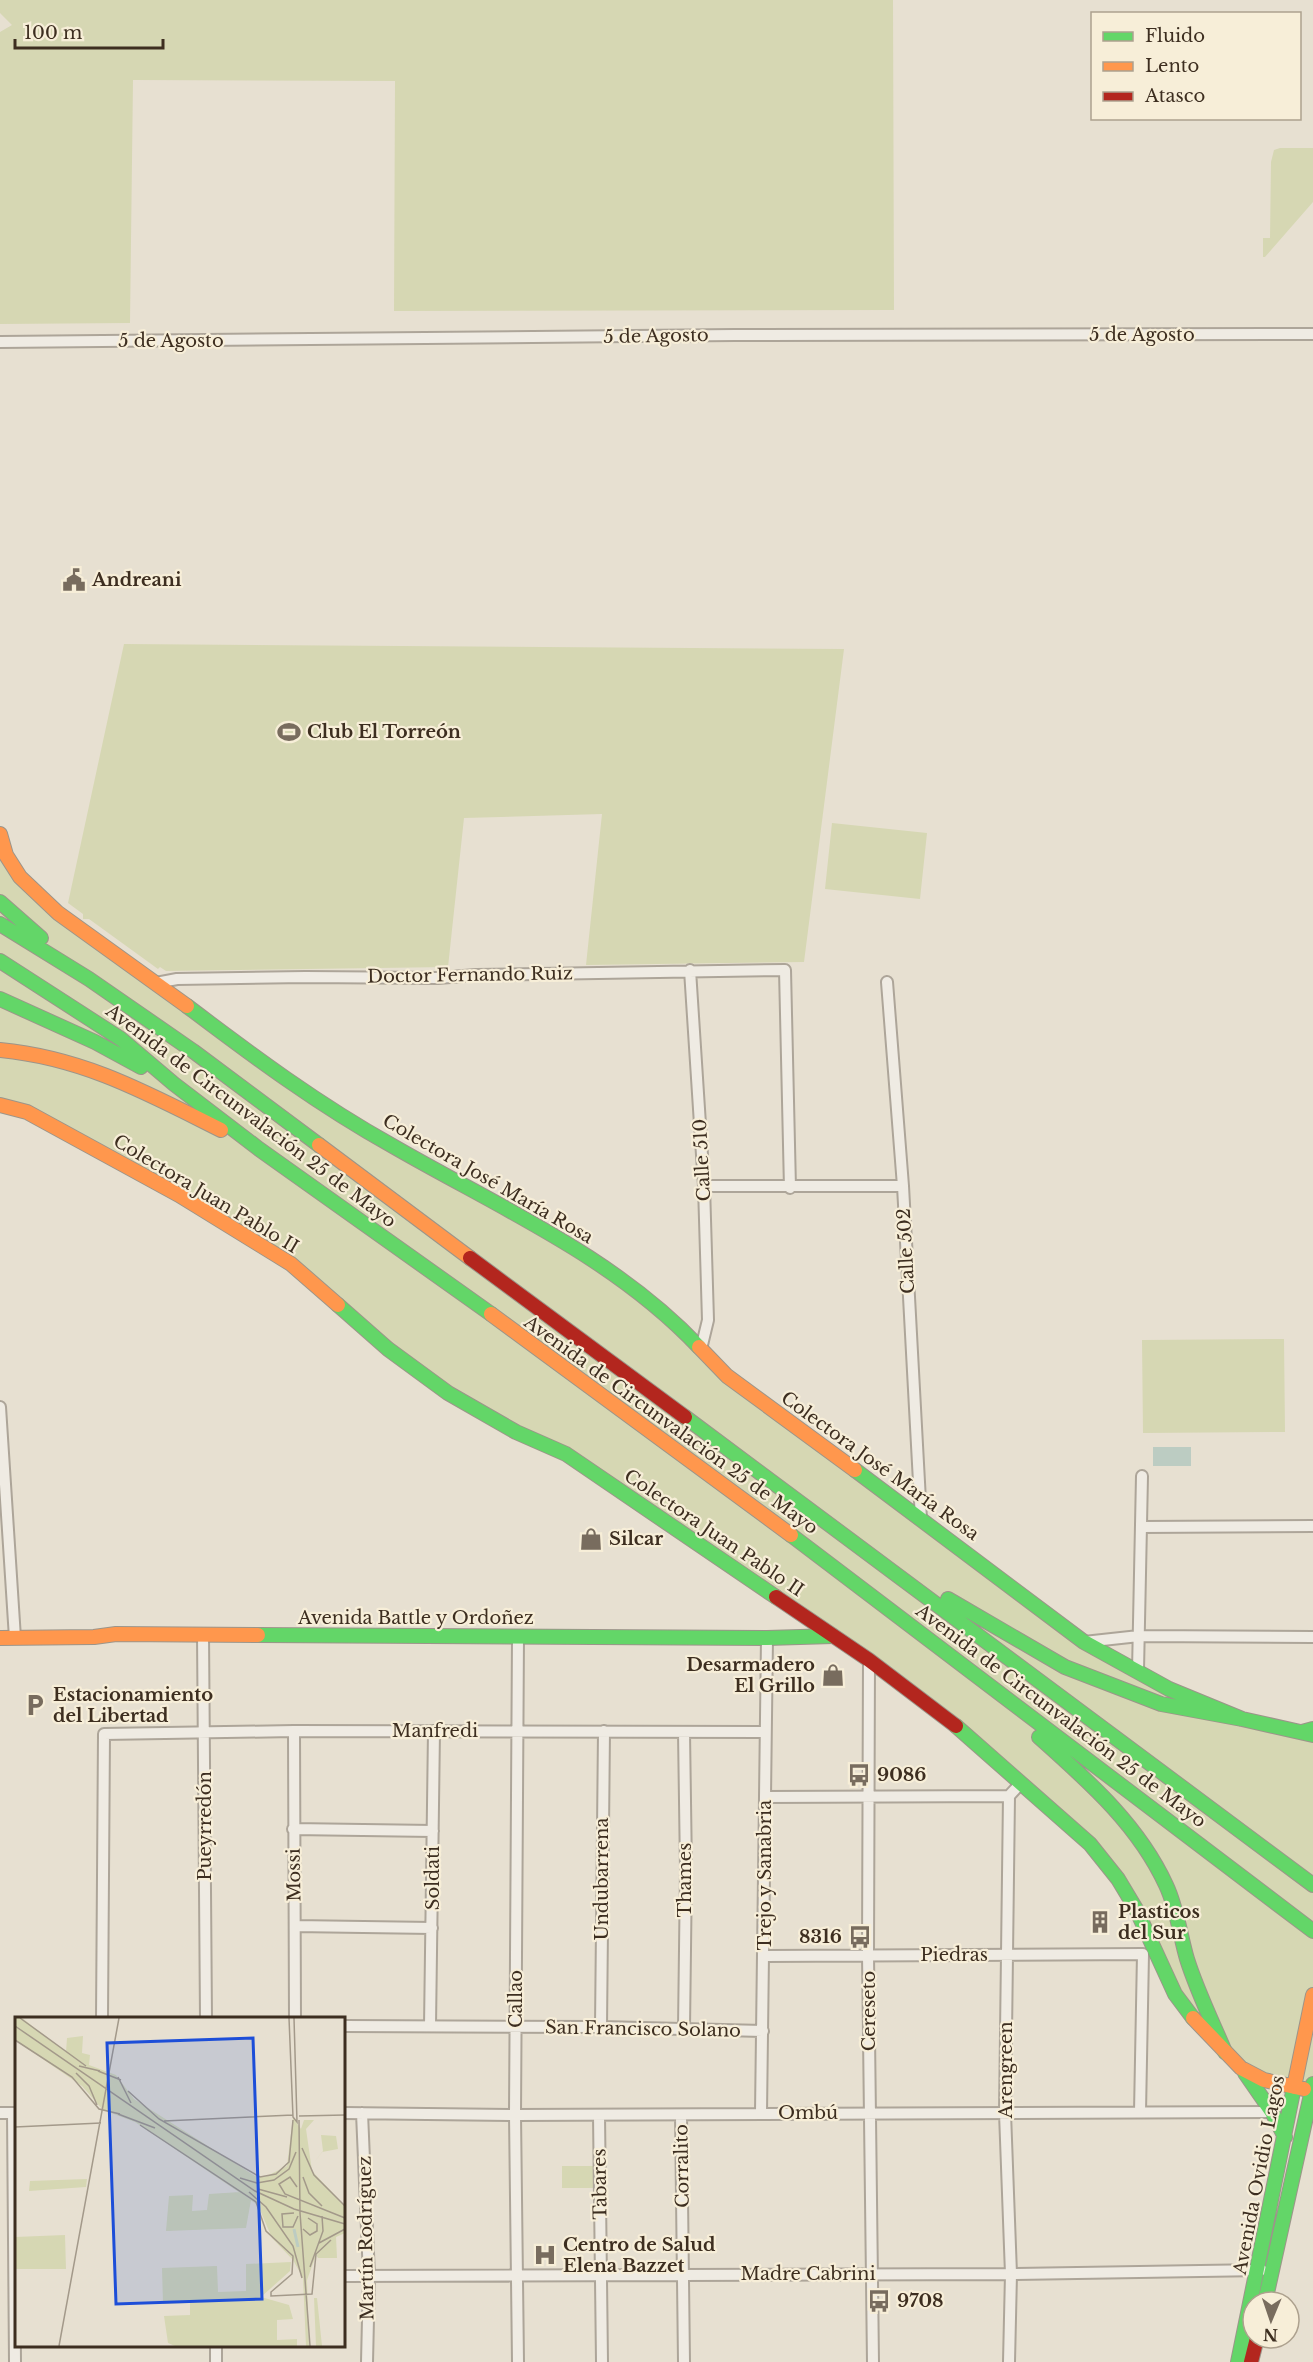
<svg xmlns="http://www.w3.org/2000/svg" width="1313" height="2362" font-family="'Libre Baskerville',serif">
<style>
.green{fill:#d6d7b3}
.water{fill:#bcccc2}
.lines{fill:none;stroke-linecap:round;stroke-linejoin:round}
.street-casing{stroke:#ada599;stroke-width:14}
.fast-casing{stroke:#9c958a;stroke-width:16}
.slow-casing{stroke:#9c958a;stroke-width:16}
.jam-casing{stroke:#9c958a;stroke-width:16}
.street{stroke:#efebe3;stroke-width:10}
.fast{stroke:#63d668;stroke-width:14}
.slow{stroke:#ff974d;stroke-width:14}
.jam{stroke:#b3261e;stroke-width:14}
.labels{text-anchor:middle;stroke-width:4.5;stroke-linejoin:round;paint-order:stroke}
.street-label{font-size:18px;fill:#3d2e20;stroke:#f7eed8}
.poi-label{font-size:18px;font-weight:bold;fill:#3d2e20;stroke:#f7eed8;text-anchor:start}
.inset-river{fill:none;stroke:#bcccc2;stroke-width:3}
.inset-road{fill:none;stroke:#a3998a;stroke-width:1.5}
.view{fill:#1d4ed8;fill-opacity:0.15;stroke:#1d4ed8;stroke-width:3}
.inset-edge{fill:none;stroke:#3d2e20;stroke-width:3}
</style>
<rect width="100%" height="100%" fill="#e7e0d1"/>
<path class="green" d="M0,0H893L894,310L394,311L395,81L133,80L130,323L0,324V32L12,25L0,13Z
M1280,148H1313V202L1265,257H1263V238H1270L1271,162L1274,150Z
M124,644L844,649L804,962L586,965L602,814L464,818L448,967L166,971L160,967L158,969L89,919H83V914L68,903Z
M832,823L927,833L920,899L825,889Z
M0,834L20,877L282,1077L626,1281L727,1376L1084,1642L1169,1689L1313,1735V2090L1264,2080L1194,2019L1118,1879L942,1713L566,1454L448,1393L291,1264L0,1105Z
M1284,1339L1285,1432L1143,1433L1142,1340Z
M562,2166H595V2188H562Z"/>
<path class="water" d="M1153,1447H1191V1466H1153Z"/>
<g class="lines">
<g class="street-casing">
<path id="street" d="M0,342L734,335L1313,334
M690,970L704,1186L708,1320L701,1349
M887,982L903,1186L921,1519
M156,983L177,979L305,977L438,978L476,975L785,970L790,1188
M704,1186H903
M0,1407L15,1638
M1141,1527L1313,1526
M203,1634L206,2018
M518,1637L515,2115L518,2362
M1084,1642L1139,1636L1313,1637
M869,1660L868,1955L873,2362
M1138,1671L1142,1476
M294,1731L295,2018
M765,1797L1009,1796
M293,1829L433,1831
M295,1926L432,1928
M765,1956L1143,1954
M102,2018L104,1734L294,1731L765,1732
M344,2026L601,2027L763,2031
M430,2026L434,1731
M601,2027L604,1731
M684,2028L686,1870L684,1732
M1140,2112L1143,1954
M0,2113H16
M13,2113L15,2362
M344,2113L515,2115L1272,2112
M362,2113L369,2276L367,2362
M761,2113L767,1638
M599,2115L602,2362
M681,2115L684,2362
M344,2276L1011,2274L1262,2270
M216,2346V2362
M1009,2362L1011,2274L1005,2113L1009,1796L1021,1783"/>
</g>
<g class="fast-casing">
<path id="fast" d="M0,902L41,938
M0,924L89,979L193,1051L319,1145
M0,961L121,1039L174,1084L259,1149L491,1314
M0,999L95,1042L141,1067
M187,1006C253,1056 319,1105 391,1145C498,1207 613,1256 699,1347
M338,1305L388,1349L448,1393L516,1432L566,1454L776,1597
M685,1417L1313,1885
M855,1470L1084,1642L1169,1689L1242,1719L1313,1735
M791,1535L1313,1931
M948,1599L1065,1667L1161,1704L1242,1719
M258,1635L767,1638L833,1636
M956,1726L1090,1844L1118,1879L1136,1909L1175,1994L1193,2018
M1302,1732L1313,1729
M1039,1737C1087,1780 1138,1824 1166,1885C1177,1908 1180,1935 1187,1959C1197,1991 1212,2021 1225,2052
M1245,2073L1272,2112L1285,2137
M1312,2090L1313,2084
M1265,2302L1312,2090
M1238,2362L1294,2087"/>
</g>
<g class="slow-casing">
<path id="slow" d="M0,834L6,855L20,877L58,913L187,1006
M0,1050C84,1058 147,1093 221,1130
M0,1105L27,1112L179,1195L291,1264L338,1305
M319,1145L470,1258
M491,1314L791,1535
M699,1347L727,1376L855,1470
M0,1638L94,1637L116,1634L258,1635
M1193,2018L1241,2068L1264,2080L1304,2089
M1294,2087L1313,1995"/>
</g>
<g class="jam-casing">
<path id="jam" d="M470,1258L685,1417
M776,1597L869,1660L956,1726
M1251,2362L1257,2338"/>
</g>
<use href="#street" class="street"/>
<use href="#fast" class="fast"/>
<use href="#slow" class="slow"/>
<use href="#jam" class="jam"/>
</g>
<defs>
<g id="civic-bare" transform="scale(1.8)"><path d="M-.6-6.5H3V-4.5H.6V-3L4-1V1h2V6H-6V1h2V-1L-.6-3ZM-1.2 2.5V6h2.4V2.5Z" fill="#786c5e" stroke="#f7eed8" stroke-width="2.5" paint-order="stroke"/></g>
<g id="stadium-bare" transform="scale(1.8)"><path d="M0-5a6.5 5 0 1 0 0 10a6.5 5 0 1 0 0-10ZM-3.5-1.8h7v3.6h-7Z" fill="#786c5e" stroke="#f7eed8" stroke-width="2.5" paint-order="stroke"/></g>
<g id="shop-bare" transform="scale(1.8)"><path d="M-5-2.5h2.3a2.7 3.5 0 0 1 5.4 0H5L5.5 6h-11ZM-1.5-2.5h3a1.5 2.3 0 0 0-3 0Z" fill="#786c5e" stroke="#f7eed8" stroke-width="2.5" paint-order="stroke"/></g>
<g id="parking-bare" transform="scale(1.8)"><path d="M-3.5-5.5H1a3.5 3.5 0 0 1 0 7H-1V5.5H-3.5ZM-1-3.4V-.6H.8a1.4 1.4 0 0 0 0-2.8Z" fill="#786c5e" stroke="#f7eed8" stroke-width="2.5" paint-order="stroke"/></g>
<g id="bus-bare" transform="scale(1.8)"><path d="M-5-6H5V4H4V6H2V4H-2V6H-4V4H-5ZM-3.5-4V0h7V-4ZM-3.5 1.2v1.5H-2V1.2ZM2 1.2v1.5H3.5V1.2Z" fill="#786c5e" stroke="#f7eed8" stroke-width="2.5" paint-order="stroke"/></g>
<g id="building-bare" transform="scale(1.8)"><path d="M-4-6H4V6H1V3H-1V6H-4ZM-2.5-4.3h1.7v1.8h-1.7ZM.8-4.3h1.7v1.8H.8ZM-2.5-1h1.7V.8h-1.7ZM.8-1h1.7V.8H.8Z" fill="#786c5e" stroke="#f7eed8" stroke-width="2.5" paint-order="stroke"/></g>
<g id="hospital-bare" transform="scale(1.8)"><path d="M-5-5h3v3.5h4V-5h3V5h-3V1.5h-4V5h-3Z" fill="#786c5e" stroke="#f7eed8" stroke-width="2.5" paint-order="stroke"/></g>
</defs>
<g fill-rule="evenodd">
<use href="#civic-bare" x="74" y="580"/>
<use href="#stadium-bare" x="289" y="732"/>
<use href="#shop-bare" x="591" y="1539"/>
<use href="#shop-bare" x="833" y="1675"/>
<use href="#parking-bare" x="35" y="1705"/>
<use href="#bus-bare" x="859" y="1775"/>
<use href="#building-bare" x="1100" y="1922"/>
<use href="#bus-bare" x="860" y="1937"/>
<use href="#hospital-bare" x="545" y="2255"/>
<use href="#bus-bare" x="879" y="2301"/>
</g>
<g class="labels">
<g class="street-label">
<text x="1142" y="341">5 de Agosto</text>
<text transform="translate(656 336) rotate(-1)" y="6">5 de Agosto</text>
<text x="171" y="347">5 de Agosto</text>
<text transform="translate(470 975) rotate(-1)" y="6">Doctor Fernando Ruiz</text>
<text transform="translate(251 1116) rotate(37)" y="6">Avenida de Circunvalación 25 de Mayo</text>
<text transform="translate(702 1160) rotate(-93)" y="6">Calle 510</text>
<text transform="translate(488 1179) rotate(30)" y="6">Colectora José María Rosa</text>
<text transform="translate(206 1194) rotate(31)" y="6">Colectora Juan Pablo II</text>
<text transform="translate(906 1251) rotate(-93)" y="6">Calle 502</text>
<text transform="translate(671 1425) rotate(36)" y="6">Avenida de Circunvalación 25 de Mayo</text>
<text transform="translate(880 1466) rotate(36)" y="6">Colectora José María Rosa</text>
<text transform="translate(714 1533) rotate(34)" y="6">Colectora Juan Pablo II</text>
<text x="416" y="1624">Avenida Battle y Ordoñez</text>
<text transform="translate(1061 1716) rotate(37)" y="6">Avenida de Circunvalación 25 de Mayo</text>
<text x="435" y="1737">Manfredi</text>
<text transform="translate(205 1826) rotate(-90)" y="6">Pueyrredón</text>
<text transform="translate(294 1875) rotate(-91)" y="6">Mossi</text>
<text transform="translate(765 1875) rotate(-90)" y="6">Trejo y Sanabria</text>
<text transform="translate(433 1878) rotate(-90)" y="6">Soldati</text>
<text transform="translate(602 1879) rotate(-90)" y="6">Undubarrena</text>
<text transform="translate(685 1880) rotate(-90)" y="6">Thames</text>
<text x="954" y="1961">Piedras</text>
<text transform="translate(516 1999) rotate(-90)" y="6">Callao</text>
<text transform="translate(869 2011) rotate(-90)" y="6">Cereseto</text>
<text transform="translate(643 2029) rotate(1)" y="6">San Francisco Solano</text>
<text transform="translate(1006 2070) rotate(-90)" y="6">Arengreen</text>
<text x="808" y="2119">Ombú</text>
<text transform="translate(682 2166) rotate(-91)" y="6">Corralito</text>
<text transform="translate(1259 2175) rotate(-79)" y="6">Avenida Ovidio Lagos</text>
<text transform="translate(600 2184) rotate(-91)" y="6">Tabares</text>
<text transform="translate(366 2238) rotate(-91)" y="6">Martín Rodríguez</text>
<text x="808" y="2280">Madre Cabrini</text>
</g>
<g class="poi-label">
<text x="92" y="586">Andreani</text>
<text x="307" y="738">Club El Torreón</text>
<text x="609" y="1545">Silcar</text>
<text x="815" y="1671" text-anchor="end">Desarmadero<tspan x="815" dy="21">El Grillo</tspan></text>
<text x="53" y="1701">Estacionamiento<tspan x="53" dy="21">del Libertad</tspan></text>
<text x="877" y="1781">9086</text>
<text x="1118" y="1918">Plasticos<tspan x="1118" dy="21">del Sur</tspan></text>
<text x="842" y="1943" text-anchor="end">8316</text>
<text x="563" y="2251">Centro de Salud<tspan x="563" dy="21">Elena Bazzet</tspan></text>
<text x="897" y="2307">9708</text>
</g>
</g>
<g transform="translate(15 2017)">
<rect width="330" height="330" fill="#e7e0d1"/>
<path d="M0,1H7L51,35L52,21L68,19L67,36L75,38L74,48L101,58L119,82L240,159L250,160L272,149L278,100L286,112L289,103H299L291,112L297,154L330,189V216L321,220L322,241H303L301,238L292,263L294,329H291L288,261L278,243L257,221L243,188L120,105L88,93L67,69L0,23ZM306,118L321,119L323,132L307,135L298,147L308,134ZM72,162L71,170L14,174L15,164ZM225,175L236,183L231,211L151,214L154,179L178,178L177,194L192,193L194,177ZM50,218L51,252H0V220ZM276,245L275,254L246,280L274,288L278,302L262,303V323L282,322V329H160L153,326L149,299L175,298V286L148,287L147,251L202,249L203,275L231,274V247ZM299,281H302L307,329H301Z" fill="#d6d7b3"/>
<path class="inset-river" d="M279,212L283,230"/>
<path class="inset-road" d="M5,1L71,49M274,1L278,100L282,105L279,1M0,9L240,174L279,192L330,207M0,23L57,60L84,92L105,97M64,49L85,54M83,54L106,63M61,56L74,69L82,88M103,60L116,86M113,74L144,102L245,160L261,157L274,145L278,103M103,97L140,111M284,99L330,98M284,103L285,196L295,329M149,104L278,98M125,108L241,185L251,214L278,239L277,257L256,275V279L297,277L301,237L316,223M0,110L86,106M287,131L299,158L330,189M288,160L294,176L307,189M225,161L242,166L259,163L274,152L281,135M282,170L275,160L264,167L270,177L330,201M243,172L272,180M234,175L251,190L278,229L287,261M279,196L267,197L268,210H278L283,199M288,212L295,218L302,214V207L293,201M304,226L330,212M295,250L308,214L307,199M44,329L104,1"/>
<path class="view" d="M238,21L247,282L101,287L92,26Z"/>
<rect width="330" height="330" class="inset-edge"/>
</g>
<rect x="1091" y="12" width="210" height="108" fill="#f7eed8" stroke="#ada18e" stroke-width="1.5"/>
<rect x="1103" y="32" width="30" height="9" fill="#63d668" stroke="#ada18e" stroke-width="1.5"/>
<text x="1145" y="42" font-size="18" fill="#3d2e20">Fluido</text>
<rect x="1103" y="62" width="30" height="9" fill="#ff974d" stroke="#ada18e" stroke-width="1.5"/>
<text x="1145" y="72" font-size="18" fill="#3d2e20">Lento</text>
<rect x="1103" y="92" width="30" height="9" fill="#b3261e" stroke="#ada18e" stroke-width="1.5"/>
<text x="1145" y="102" font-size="18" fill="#3d2e20">Atasco</text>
<g transform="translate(1271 2320) rotate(182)"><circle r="28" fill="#f7eed8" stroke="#ada18e" stroke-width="1.5"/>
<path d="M0-4.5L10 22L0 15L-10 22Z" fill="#786c5e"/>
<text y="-9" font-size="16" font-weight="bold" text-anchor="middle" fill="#3d2e20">N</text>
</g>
<path d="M15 39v9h148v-9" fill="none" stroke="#3d2e20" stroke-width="3"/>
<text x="24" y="39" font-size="18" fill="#3d2e20" stroke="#f7eed8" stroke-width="4.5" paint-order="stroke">100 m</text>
</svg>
